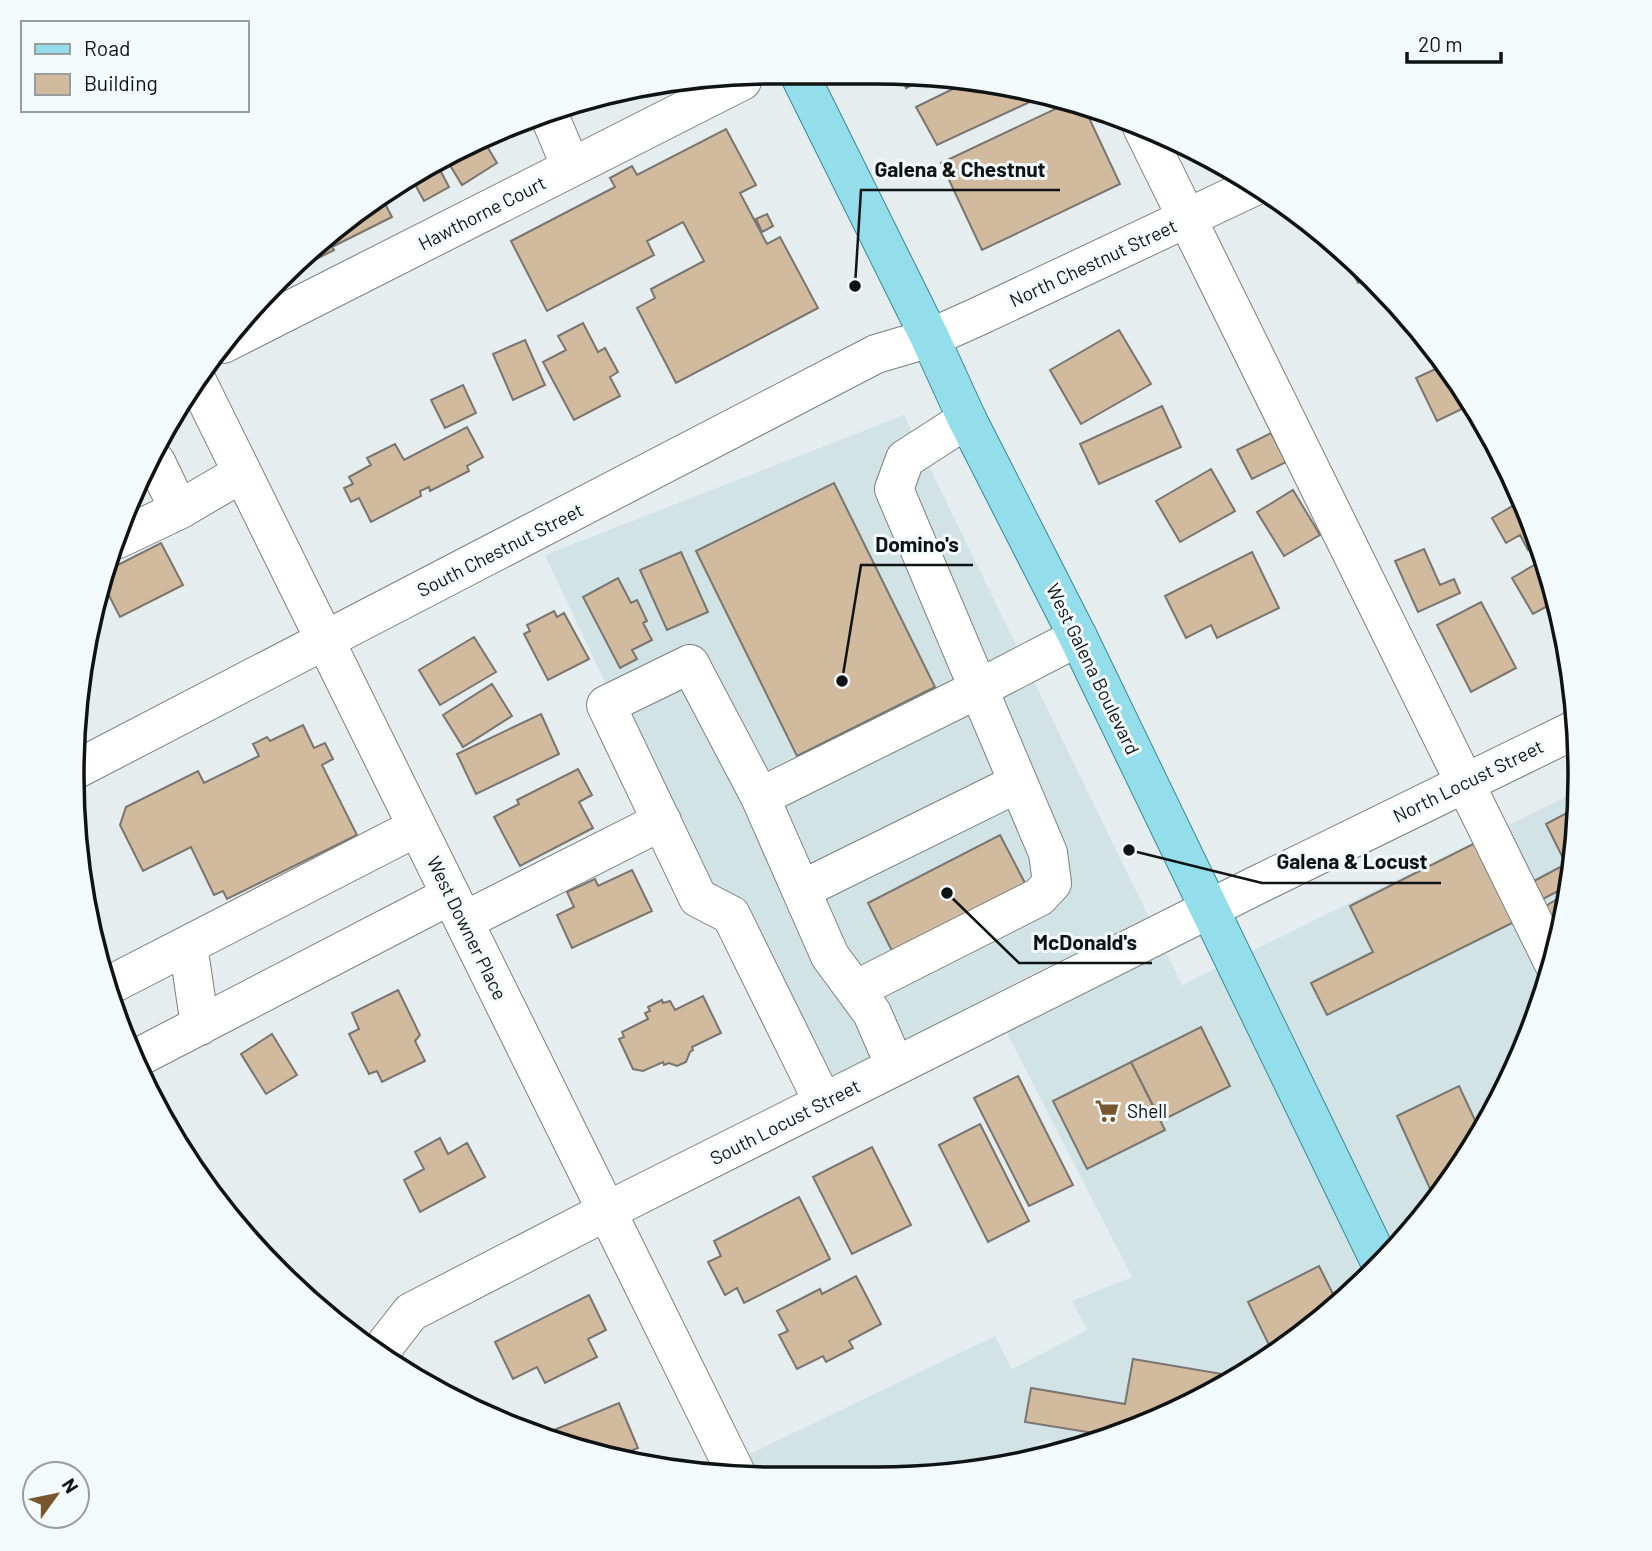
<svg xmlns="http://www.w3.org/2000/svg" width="1652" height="1551" font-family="Barlow,sans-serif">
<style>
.built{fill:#d2e3e6}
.building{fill:#d2ba9f;stroke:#797570;stroke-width:2}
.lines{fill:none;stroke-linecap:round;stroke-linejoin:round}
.minor-casing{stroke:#798081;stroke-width:40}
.major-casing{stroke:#378998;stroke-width:40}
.minor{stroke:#fff;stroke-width:38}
.major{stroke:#94deec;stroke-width:38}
.labels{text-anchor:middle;stroke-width:6;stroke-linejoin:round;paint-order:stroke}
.street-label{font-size:19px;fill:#101313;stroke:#f2fafc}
.poi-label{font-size:19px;fill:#101313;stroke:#f2fafc;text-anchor:start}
.rim{fill:none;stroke:#101313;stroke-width:3.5}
.leader{fill:none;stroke:#101313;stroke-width:2.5}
.callout-dot{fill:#101313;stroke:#f2fafc;stroke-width:2.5}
.callout-label{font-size:21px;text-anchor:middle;font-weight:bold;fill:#101313;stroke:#f2fafc;stroke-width:6;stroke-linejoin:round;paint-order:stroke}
</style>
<rect width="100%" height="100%" fill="#e5edee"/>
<path class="built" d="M904,415L1182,985L1578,791L1579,821L1556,957L1508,1086L1435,1204L1341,1304L1229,1385L1103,1442L1072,1449L1047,1440L989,1468L969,1473L775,1479L745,1476L737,1460L995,1336L1012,1369L1087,1330L1072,1301L1132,1277L1002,1023L810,1117L545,555Z"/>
<path class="building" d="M923,73L932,75L906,88L901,74Z
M969,81L1047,94L937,145L916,107Z
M1072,101L1083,105L1120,184L982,250L941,163Z
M726,129L756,185L740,193L767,244L780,237L818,308L676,383L637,308L655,298L651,289L704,261L683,222L647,241L654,255L547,311L511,241L615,187L610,178L632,166L637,175Z
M482,138L497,163L462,185L445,157L465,144Z
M436,162L449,187L424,201L411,177Z
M381,196L392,217L332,247L334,250L285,275L347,217Z
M767,214L773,226L762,232L756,219Z
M1342,252L1369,277L1358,283Z
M583,323L598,352L605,348L618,372L610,377L620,396L574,420L543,362L566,350L558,336Z
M1119,330L1151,384L1081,424L1050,370Z
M525,340L545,385L513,400L493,354Z
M1444,365L1472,404L1437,421L1416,378Z
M463,385L476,413L445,428L431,400Z
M1162,406L1181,447L1099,484L1080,444Z
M467,427L483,457L467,466L469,471L430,491L429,487L420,491L421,496L371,522L359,498L351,502L344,488L353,484L349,477L371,465L367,458L395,444L404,460Z
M1271,433L1286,462L1252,479L1237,450Z
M1211,469L1235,511L1180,542L1156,501Z
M834,483L935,687L797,756L696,551Z
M1293,490L1320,535L1284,556L1257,512Z
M1521,501L1540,543L1528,550L1520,535L1506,543L1492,518Z
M161,543L183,585L120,617L101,580L104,572Z
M1424,549L1440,585L1454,579L1460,593L1418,612L1395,561Z
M681,552L708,612L667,630L640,570Z
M1252,552L1279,608L1217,638L1211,625L1186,638L1165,596Z
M1541,561L1549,575L1555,602L1533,614L1512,578Z
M618,578L631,603L637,600L647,621L643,623L652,640L632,650L637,659L620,668L583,597Z
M1481,602L1516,668L1471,692L1437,625Z
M554,611L557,617L564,613L589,659L548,680L524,634L530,631L527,625Z
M474,637L496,672L440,705L419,670Z
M492,684L512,716L463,747L443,715Z
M541,714L559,754L476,794L457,754Z
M303,725L314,748L325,743L333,759L322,765L357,835L227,899L223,891L214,895L191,847L143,871L120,825L126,807L198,771L204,783L259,756L253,744L267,737L270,741Z
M578,769L592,795L579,802L593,828L520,866L494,817L519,804L517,800Z
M1578,807L1579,821L1568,886L1543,899L1534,881L1566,864L1546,824Z
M1000,835L1025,883L892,951L868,903Z
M1475,843L1514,922L1327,1015L1311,983L1373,952L1350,906Z
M632,870L652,911L572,948L557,915L574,907L567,892L595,879L598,886Z
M1567,893L1559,939L1541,909Z
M398,990L420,1035L415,1041L425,1061L382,1082L377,1071L369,1074L349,1034L359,1029L352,1013Z
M703,996L721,1033L692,1047L693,1050L690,1052L686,1062L677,1066L669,1063L664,1065L663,1062L643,1071L633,1069L619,1039L624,1037L622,1032L648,1019L645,1013L650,1011L648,1007L662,1000L663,1003L670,1001L675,1010Z
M1201,1027L1230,1086L1161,1121L1131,1062Z
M272,1034L297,1075L266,1094L241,1054Z
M1131,1062L1165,1130L1087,1169L1053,1101Z
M1018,1076L1073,1185L1029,1206L974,1098Z
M1459,1086L1480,1131L1436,1202L1397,1116Z
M980,1124L1029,1221L988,1242L939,1145Z
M440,1138L448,1154L467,1143L485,1177L420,1212L404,1180L424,1169L415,1152Z
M872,1147L911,1225L852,1254L813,1177Z
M799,1197L830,1259L744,1303L737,1288L725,1295L708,1262L721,1256L714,1241Z
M1319,1266L1339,1306L1273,1353L1248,1302Z
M856,1276L881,1324L849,1341L853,1348L826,1362L823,1356L797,1369L779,1335L788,1331L777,1311L820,1289L822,1294Z
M589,1295L606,1330L588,1339L597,1357L545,1383L537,1367L513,1379L495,1342Z
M1133,1359L1240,1377L1229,1385L1099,1443L1100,1434L1025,1422L1031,1388L1125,1404Z
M619,1403L638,1448L613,1458L559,1442L554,1430Z"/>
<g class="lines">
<g class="minor-casing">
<path id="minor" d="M549,115L571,167
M1142,127L1554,964
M223,344L742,81
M197,381L737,1475
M151,459L156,462L179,510
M118,539L179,510L242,473
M75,770L876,354L930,338L977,317L1255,186
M760,797L690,664L606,705L698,898L731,915L823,1102
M801,890L1018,783
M464,921L662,821
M188,945L200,1026
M106,987L417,827
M855,990L1039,897L1052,883L1048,853L894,489L905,459L967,419
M135,1059L451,895
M895,1066L872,1013L830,956L760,797L978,689L1078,637
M381,1358L386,1344L411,1312L607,1211L1255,886L1576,729"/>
</g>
<g class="major-casing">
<path id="major" d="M801,78L930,338L967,419L1078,637L1380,1262"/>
</g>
<use href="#minor" class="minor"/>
<use href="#major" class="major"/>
</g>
<defs>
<g id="supermarket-bare" transform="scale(1.89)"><path d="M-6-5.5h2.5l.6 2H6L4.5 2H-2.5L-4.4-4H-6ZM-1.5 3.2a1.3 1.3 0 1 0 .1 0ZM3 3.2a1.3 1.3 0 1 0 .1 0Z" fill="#78572d" stroke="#f2fafc" stroke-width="2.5" paint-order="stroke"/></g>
</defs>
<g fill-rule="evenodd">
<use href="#supermarket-bare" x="1107" y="1111"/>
</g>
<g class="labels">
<g class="street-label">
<text transform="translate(482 213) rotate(-27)" y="7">Hawthorne Court</text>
<text transform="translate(1093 263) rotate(-25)" y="7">North Chestnut Street</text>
<text transform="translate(500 550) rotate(-27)" y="7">South Chestnut Street</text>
<text transform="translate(1093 669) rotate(64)" y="7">West Galena Boulevard</text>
<text transform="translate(1468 781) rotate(-26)" y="7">North Locust Street</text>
<text transform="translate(467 928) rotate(64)" y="7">West Downer Place</text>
<text transform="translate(785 1122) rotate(-27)" y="7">South Locust Street</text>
</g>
<g class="poi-label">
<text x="1127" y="1118">Shell</text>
</g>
</g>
<path d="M0 0H1652V1551H0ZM775 84H877A691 691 0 0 1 1568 775V776A691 691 0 0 1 877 1467H775A691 691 0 0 1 84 776V775A691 691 0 0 1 775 84Z" fill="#f2fafc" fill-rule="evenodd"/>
<path class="rim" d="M775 84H877A691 691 0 0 1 1568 775V776A691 691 0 0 1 877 1467H775A691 691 0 0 1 84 776V775A691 691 0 0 1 775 84Z"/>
<path class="leader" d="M855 286L861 190H1060M842 681L861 565H973M1129 850L1262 883H1441M947 893L1019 963H1152"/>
<g class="callout-dot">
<circle cx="855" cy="286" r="7"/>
<circle cx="842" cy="681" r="7"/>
<circle cx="1129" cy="850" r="7"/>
<circle cx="947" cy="893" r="7"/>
</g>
<g class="callout-label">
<text x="960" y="177">Galena &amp; Chestnut</text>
<text x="917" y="552">Domino's</text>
<text x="1352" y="869">Galena &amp; Locust</text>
<text x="1085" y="950">McDonald's</text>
</g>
<rect x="21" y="21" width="228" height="91" fill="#f2fafc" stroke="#989e9f" stroke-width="2"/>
<rect x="35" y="44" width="35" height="10" fill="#94deec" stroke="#989e9f" stroke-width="2"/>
<text x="84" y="56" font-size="21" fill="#101313">Road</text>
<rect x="35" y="74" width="35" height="21" fill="#d2ba9f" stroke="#989e9f" stroke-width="2"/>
<text x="84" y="91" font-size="21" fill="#101313">Building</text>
<g transform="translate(56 1495) rotate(57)"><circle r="33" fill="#f2fafc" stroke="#989e9f" stroke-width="2"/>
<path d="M0-5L12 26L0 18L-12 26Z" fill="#78572d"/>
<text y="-10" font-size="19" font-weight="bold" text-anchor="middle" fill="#101313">N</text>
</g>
<path d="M1407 52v10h94v-10" fill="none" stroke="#101313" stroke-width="3.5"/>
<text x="1418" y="52" font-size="21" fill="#101313" stroke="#f2fafc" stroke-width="5" paint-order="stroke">20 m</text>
</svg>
